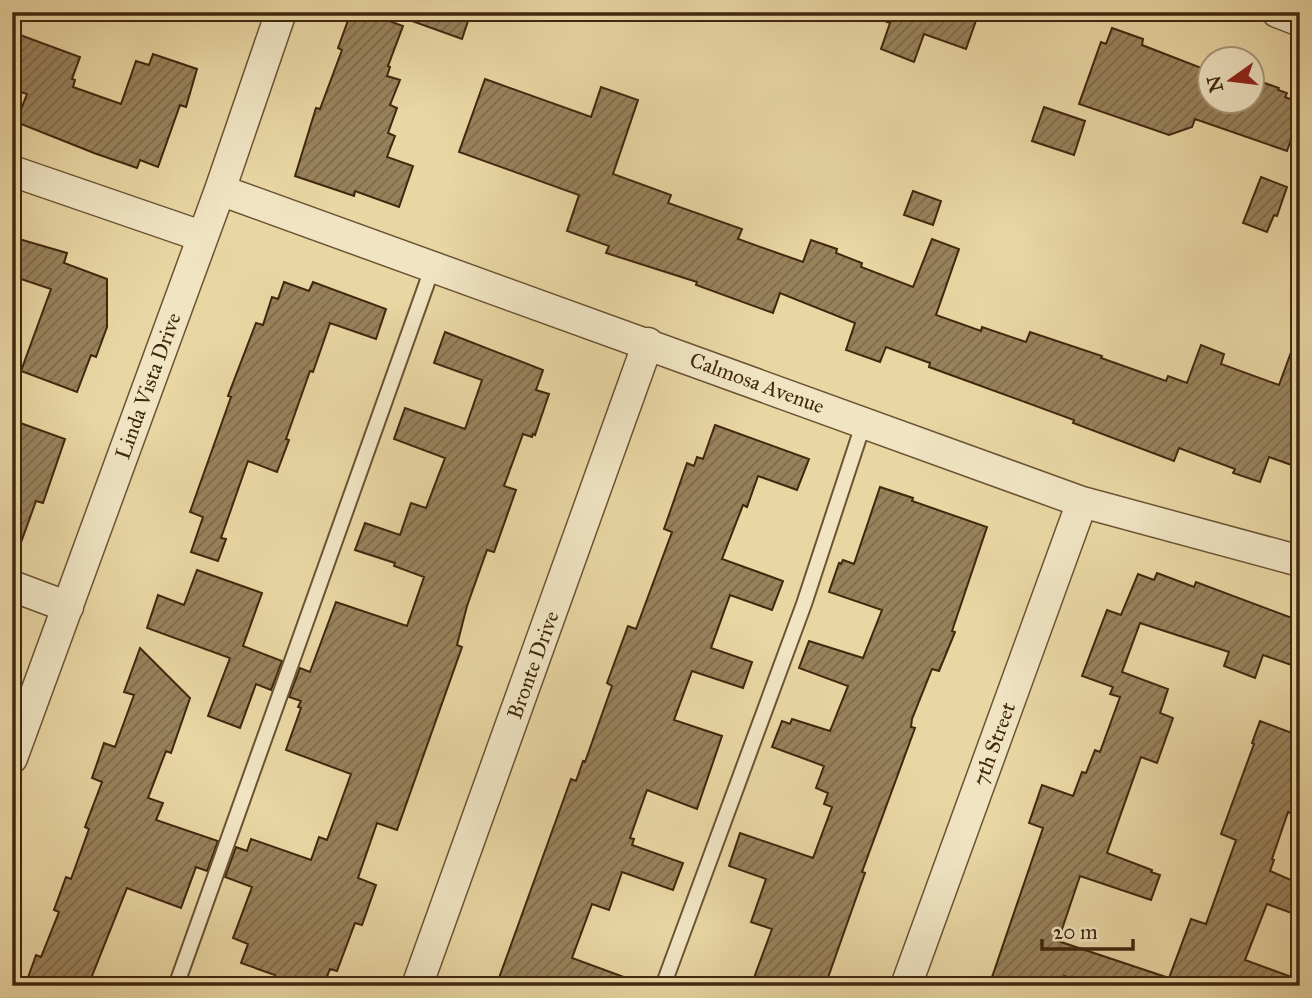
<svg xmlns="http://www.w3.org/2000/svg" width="1312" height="998" font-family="'IM FELL Great Primer',serif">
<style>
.building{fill:url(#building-hatch);stroke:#41270e;stroke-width:2}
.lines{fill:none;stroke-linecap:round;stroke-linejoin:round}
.lane-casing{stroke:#6b5333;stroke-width:18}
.street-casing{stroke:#6b5333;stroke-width:33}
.lane{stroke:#f0e4c3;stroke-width:14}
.street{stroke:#f0e4c3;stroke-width:30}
.labels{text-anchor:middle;stroke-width:5;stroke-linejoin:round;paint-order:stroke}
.street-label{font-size:21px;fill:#41270e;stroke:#f0e4c3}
</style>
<defs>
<pattern id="building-hatch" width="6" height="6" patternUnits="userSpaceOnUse" patternTransform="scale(1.75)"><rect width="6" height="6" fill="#98825b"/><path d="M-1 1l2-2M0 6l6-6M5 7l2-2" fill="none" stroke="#7e6a4a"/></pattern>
</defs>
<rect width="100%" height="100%" fill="#e8d6a3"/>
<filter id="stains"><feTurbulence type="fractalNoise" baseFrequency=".00286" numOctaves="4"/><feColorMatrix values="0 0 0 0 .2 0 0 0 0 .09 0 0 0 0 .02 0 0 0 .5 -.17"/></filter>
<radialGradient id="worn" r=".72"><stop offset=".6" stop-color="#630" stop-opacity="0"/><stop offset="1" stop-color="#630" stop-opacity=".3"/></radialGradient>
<path class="building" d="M351,12H365L403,26L388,66L390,67L387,76L400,80L390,105L397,108L388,133L395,136L387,157L413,166L399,207L355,191L354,196L295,176L316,108L320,109L342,50L338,48Z
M396,12H471L462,39L395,15Z
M872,12H979L966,49L924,34L914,62L881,49L890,23L871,16Z
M1112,28L1143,39L1142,45L1204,69L1201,78L1210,81V102H1252L1253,79L1279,88L1278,90L1287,93L1285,97L1300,103V113L1287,151L1195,119L1192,127L1169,135L1079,104L1101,42L1106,44Z
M12,32L80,57L72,79L75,80L73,87L121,104L136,61L149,65L153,54L197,69L186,107L180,105L158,167L140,160L137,168L94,153L16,122L27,94L12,89Z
M485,79L591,117L601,87L638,100L613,174L671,195L668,203L742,229L738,239L803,262L811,240L837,249L836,253L862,263L861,267L913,287L932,239L959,249L936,315L981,331L982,327L1026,342L1030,332L1102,356L1101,358L1166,381L1168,376L1187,383L1201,345L1224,354L1221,364L1279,385L1297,336H1300V468L1269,457L1260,482L1233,473L1235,469L1179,448L1174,461L1073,423L1074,420L929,367L930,363L886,347L880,362L846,350L855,323L780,293L773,313L696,285L697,282L606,253L609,246L567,231L579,195L459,152Z
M1044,107L1085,121L1074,155L1032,141Z
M1261,177L1287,187L1277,216L1274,215L1267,232L1243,223Z
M913,191L941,201L933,225L904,215Z
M12,237L67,253L64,263L107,279V327L96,357L91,355L77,392L21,371L51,289L12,276Z
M284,282L309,291L313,282L386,309L376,339L330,323L313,372L310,371L286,439L289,440L277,472L248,461L221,538L226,539L218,561L191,552L203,517L190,512L231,397L228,396L256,323L263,325L272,297L278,299Z
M445,332L543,370L536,390L549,394L535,435L533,434L532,437L523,434L504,486L516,490L494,552L487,550L467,606L457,645L462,647L397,830L377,823L358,878L376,885L362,925L355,923L337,971L330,969L323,986H271L275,975L241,963L248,944L233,938L252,887L225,877L236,847L247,851L251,839L311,860L319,837L327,840L351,774L286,750L301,708L298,707L301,701L289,697L300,668L310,672L336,602L407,626L424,577L394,566L395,563L355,550L365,523L400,535L411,503L426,508L445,458L394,439L405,408L465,429L482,380L434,363Z
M12,420L65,439L43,503L36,501L15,559L12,558Z
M715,425L809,459L797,490L758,476L747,507L743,505L722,559L783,581L772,610L730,595L711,648L752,662L743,688L692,671L674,720L722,736L697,809L647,790L630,838L634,839L632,845L683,863L673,890L622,872L609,910L592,904L572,958L640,983V986H521L499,978L571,779L576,781L583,761L585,762L612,686L607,683L628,626L636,629L672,532L664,529L687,463L694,466L697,457L703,459Z
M880,487L913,498L912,501L987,527L952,631L955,632L939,671L932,669L912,719L911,727L915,728L862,872L865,873L825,986H751L772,929L751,922L766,879L729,866L740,833L813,858L832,807L824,804L828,793L816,788L824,766L772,747L782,721L790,724L792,719L830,731L848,686L799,668L809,641L863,658L882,610L829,592L839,563L841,564L843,560L854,564Z
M197,570L262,593L243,646L282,661L271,690L256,684L240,728L208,716L230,658L147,628L158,595L184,605Z
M1157,573L1194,587L1196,582L1300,621V668L1263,655L1255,678L1224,666L1229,652L1140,623L1122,672L1168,689L1160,713L1173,718L1157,763L1141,757L1107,853L1152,870L1151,872L1160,875L1151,900L1080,876L1058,941L1169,978L1191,919L1206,924L1236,840L1221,834L1254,744L1252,743L1260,721L1300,736V798L1294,814L1288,812L1272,859L1274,860L1270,871L1300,884V916L1267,904L1245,960L1300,980V986H1095L1064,976L1061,986H989L1043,828L1029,823L1042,785L1073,796L1082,772L1086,773L1095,750L1100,752L1120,697L1110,694L1113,687L1082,676L1107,610L1121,615L1138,574L1154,580Z
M140,648L190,698L171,753L166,751L148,798L163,803L156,820L218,841L207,871L196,867L181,908L127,888L88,986H25L36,955L41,957L59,912L54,910L66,877L71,879L89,829L85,827L102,782L92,778L104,743L115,747L134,695L124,692Z"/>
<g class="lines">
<g class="lane-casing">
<path id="lane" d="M176,986L433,266
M663,986L804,604L864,422"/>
</g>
<g class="street-casing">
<path id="street" d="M1277,12L1300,21
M12,171L201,236
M220,190L1082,502L1300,561
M12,586L68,607
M12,758L220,190L281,12
M417,986L648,343
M906,986L1082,502"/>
</g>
<use href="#lane" class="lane"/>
<use href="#street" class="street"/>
</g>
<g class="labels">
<g class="street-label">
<text transform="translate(757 383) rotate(20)" y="7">Calmosa Avenue</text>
<text transform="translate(148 386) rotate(-70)" y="7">Linda Vista Drive</text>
<text transform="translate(533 665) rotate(-70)" y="7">Bronte Drive</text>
<text transform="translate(994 744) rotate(-70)" y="7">7th Street</text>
</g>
</g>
<rect width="1312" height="998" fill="none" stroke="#e8d6a3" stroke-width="42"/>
<rect x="14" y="14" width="1284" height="970" fill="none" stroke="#41270e" stroke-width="3.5"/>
<rect x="21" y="21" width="1270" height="956" fill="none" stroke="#41270e" stroke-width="2"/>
<g transform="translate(1231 80) rotate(256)"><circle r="33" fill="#f0e4c3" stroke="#aa987b" stroke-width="2"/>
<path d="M0-5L12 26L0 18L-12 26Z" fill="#8f2418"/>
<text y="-10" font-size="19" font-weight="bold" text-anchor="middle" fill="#41270e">N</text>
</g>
<path d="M1042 939v10h91v-10" fill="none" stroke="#41270e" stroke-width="3.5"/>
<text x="1053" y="939" font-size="21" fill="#41270e" stroke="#f0e4c3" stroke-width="5" paint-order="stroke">20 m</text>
<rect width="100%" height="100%" filter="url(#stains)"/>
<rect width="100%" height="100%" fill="url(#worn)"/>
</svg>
